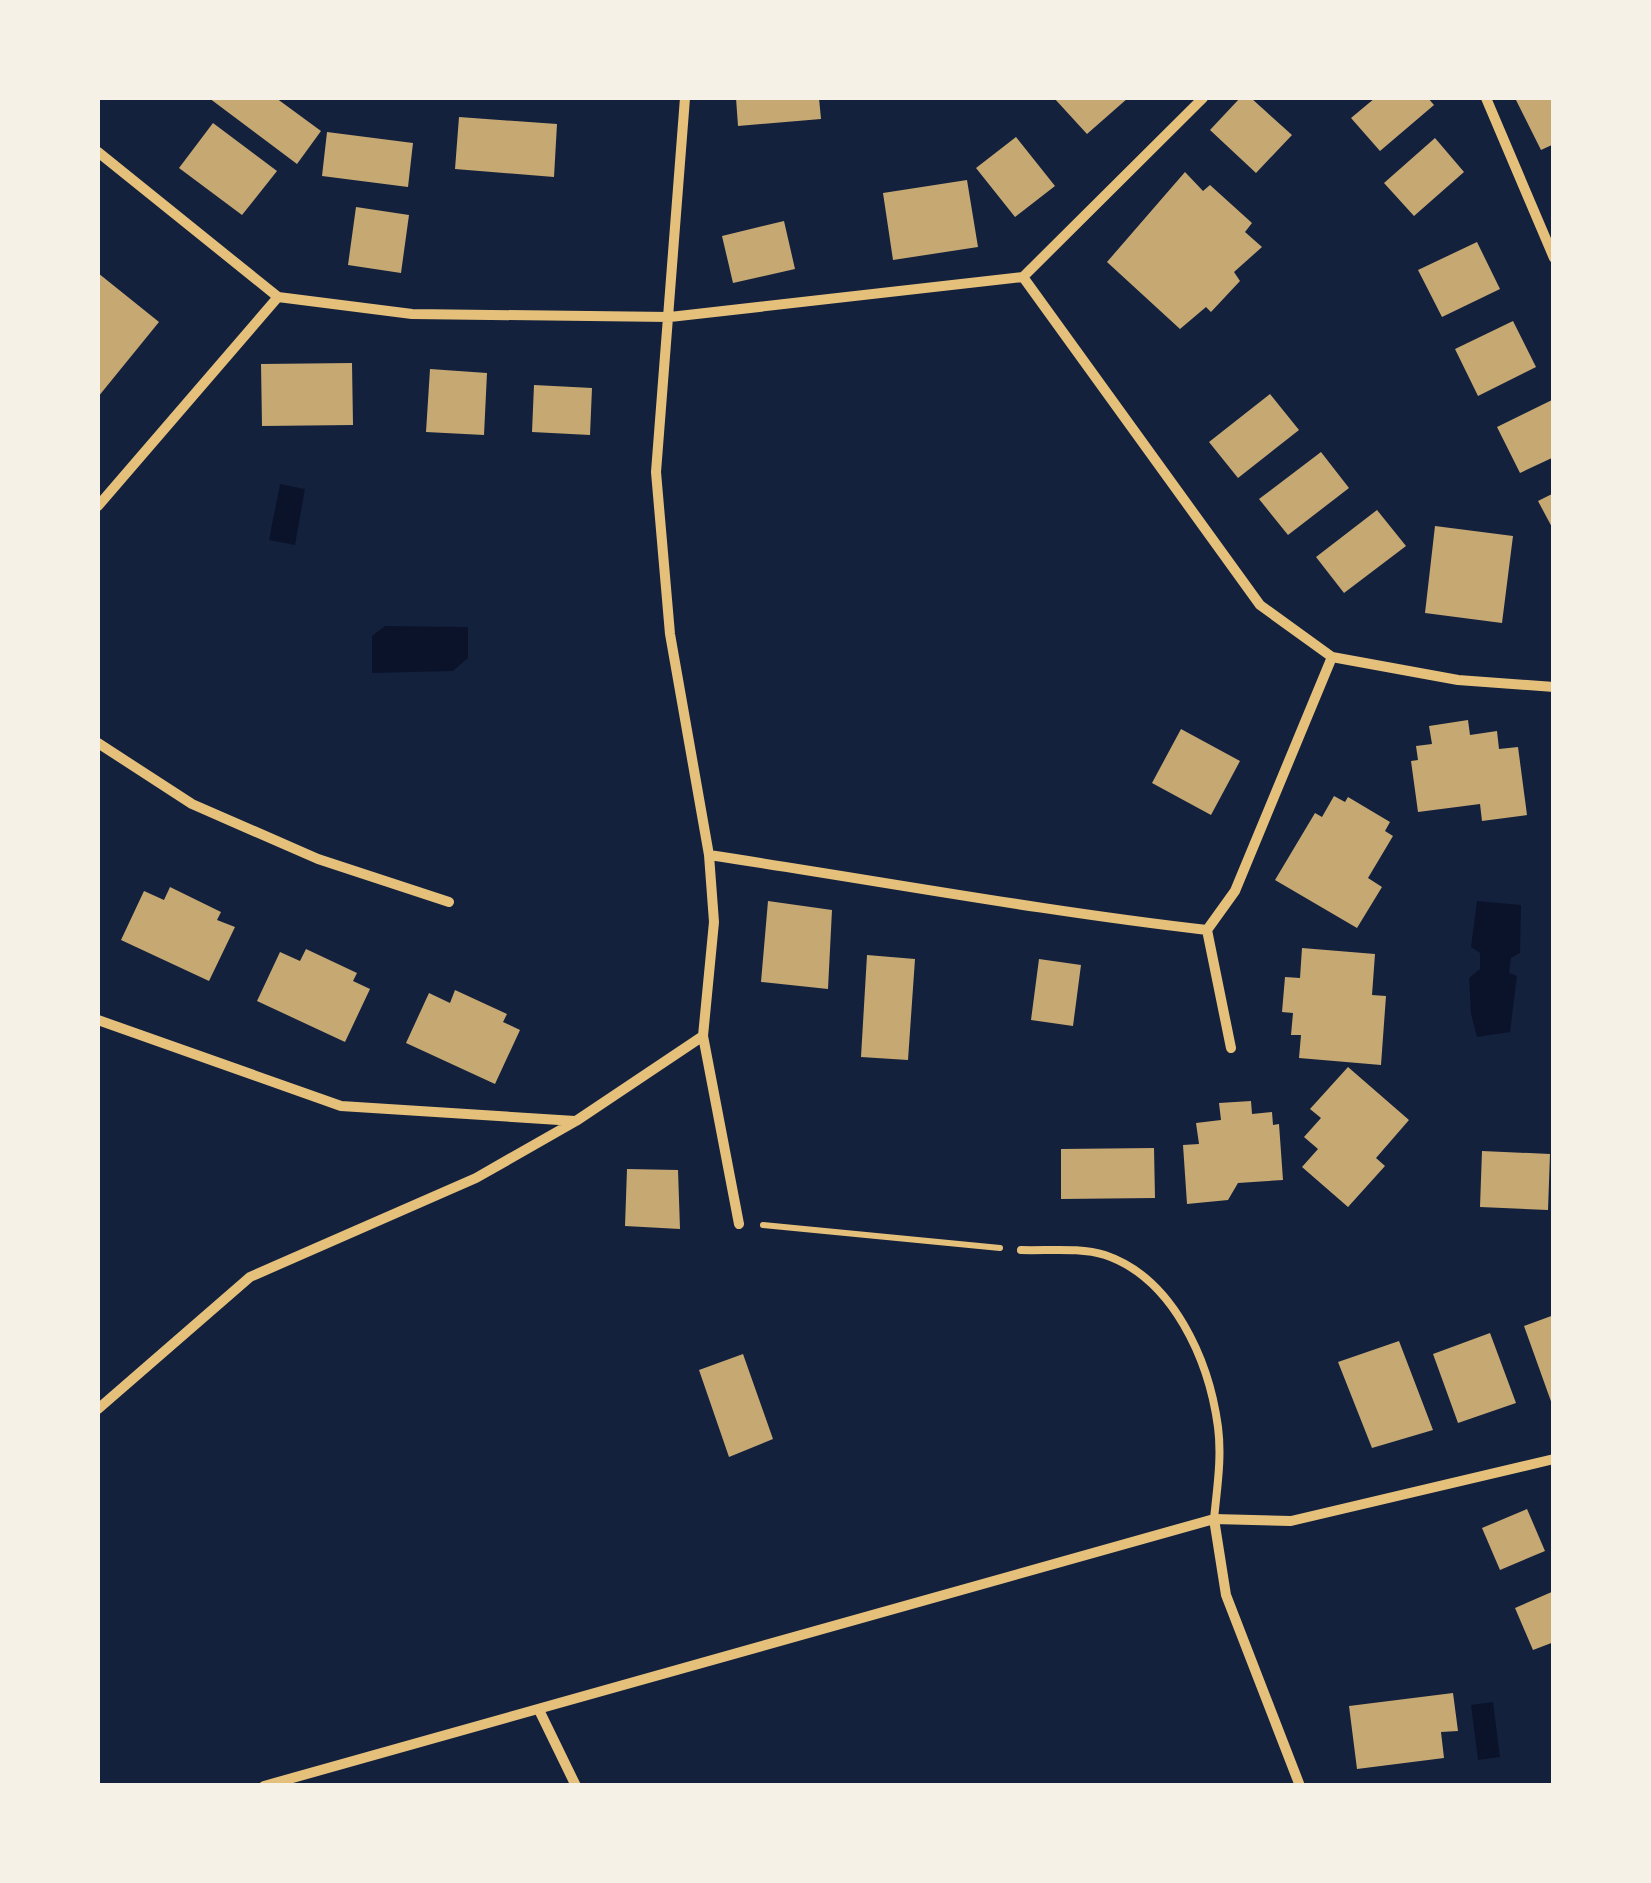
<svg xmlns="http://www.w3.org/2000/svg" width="1651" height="1883" font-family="'Fira Sans Condensed',sans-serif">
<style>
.water{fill:#0b132b}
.building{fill:#c6a872}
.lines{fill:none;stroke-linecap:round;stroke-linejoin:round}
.path{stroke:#e5c07b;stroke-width:6}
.service{stroke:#e5c07b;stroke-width:8}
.minor{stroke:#e5c07b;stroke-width:10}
</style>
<rect width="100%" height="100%" fill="#14213d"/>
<path class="water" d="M280,484L305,489L295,545L269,540Z
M385,626L468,627V658L453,671L372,673V636Z
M1477,901L1521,905L1520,953L1511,958L1509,973L1517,976L1510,1032L1477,1037L1471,1014L1469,978L1480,969V953L1471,947Z
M1493,1702L1500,1757L1478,1760L1471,1705Z"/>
<path class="building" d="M209,98H276L321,131L297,164Z
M736,98H819L821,119L738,126Z
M1054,98H1128L1087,134Z
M1240,98H1251L1292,135L1256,173L1210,130Z
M1375,98H1428L1434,105L1380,151L1351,118Z
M1515,98H1554V144L1541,150Z
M459,117L557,124L554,177L455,169Z
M213,123L277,171L242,215L179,168Z
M327,132L413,143L408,187L322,176Z
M1016,137L1055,186L1015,217L976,168Z
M1435,138L1464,172L1414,216L1384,183Z
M1185,172L1203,191L1210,185L1252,223L1245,232L1262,247L1234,272L1240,281L1211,312L1206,307L1180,329L1107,262Z
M967,180L978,247L893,260L883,193Z
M356,207L409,215L401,273L348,265Z
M784,221L795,269L733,283L722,236Z
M1477,242L1500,289L1442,317L1418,270Z
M98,273L159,322L98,397Z
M1513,321L1536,367L1478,396L1455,349Z
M352,363L353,425L262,426L261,364Z
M430,369L487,373L484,435L426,432Z
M534,385L592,388L590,435L532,432Z
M1270,394L1299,430L1238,478L1209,442Z
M1554,399V457L1520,473L1497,427Z
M1321,452L1349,488L1288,535L1259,499Z
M1554,493V531L1538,501Z
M1377,510L1406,546L1344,593L1316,557Z
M1435,526L1513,536L1502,623L1425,613Z
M1468,720L1470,735L1497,731L1499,749L1518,747L1527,815L1482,821L1480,804L1418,812L1411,761L1418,760L1416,746L1432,744L1429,726Z
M1181,729L1240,761L1211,815L1152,783Z
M1334,796L1345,802L1348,797L1390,822L1385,831L1393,836L1368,878L1382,887L1357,928L1275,880L1315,813L1322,817Z
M170,887L221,912L217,920L235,927L209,981L121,940L144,891L164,900Z
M768,901L832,910L828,989L761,982Z
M1302,948L1375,954L1372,995L1386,996L1381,1065L1299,1058L1301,1035H1291L1293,1013L1282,1012L1285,977L1300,978Z
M306,949L357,973L353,981L370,989L345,1042L257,1001L280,952L300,961Z
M867,955L915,959L908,1060L861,1057Z
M1039,959L1081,965L1073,1026L1031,1020Z
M455,990L507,1014L503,1022L520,1030L495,1084L406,1043L429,993L450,1003Z
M1348,1067L1409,1120L1376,1158L1385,1166L1348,1207L1302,1167L1318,1149L1304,1137L1321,1118L1310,1109Z
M1251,1101L1252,1114L1272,1112L1273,1125L1279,1124L1283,1180L1238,1183L1228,1200L1187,1204L1183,1145L1199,1144L1196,1123L1221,1120L1219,1103Z
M1154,1148L1155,1198L1061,1199V1149Z
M1482,1151L1550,1154L1548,1210L1480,1207Z
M627,1169L678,1170L680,1229L625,1226Z
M1554,1315V1407H1553L1524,1326Z
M1490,1333L1516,1403L1458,1423L1433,1354Z
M1399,1341L1433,1430L1372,1448L1338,1362Z
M743,1354L773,1439L729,1457L699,1370Z
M1527,1509L1545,1551L1500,1570L1482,1528Z
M1554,1591V1642L1533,1650L1515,1608Z
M1453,1693L1458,1731L1441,1732L1444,1758L1357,1769L1349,1706Z"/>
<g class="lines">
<path class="path" d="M763,1225L1000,1248"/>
<path class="service" d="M1021,1250C1047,1251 1080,1247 1105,1255C1173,1278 1209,1360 1218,1427C1222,1458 1217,1488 1214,1519"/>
<path class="minor" d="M685,98L656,472L670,634L709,855L714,922L703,1036
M1486,98L1554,258
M98,152L278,297L412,314L670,317L1023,277L1203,98
M1023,277L1260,605L1332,657L1458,680L1554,687
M98,506L278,297
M98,743L192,804L318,859L449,902
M709,855C875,880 1041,911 1207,930L1235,891L1332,657
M1207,930L1231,1048
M98,1020L341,1106L575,1121
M98,1409L250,1277L476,1178L576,1121L703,1036L739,1224
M1214,1519L1226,1595L1300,1786
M539,1710L576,1786
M264,1786L1214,1519L1291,1521L1554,1459"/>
</g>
<rect width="1651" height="1883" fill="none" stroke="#f6f1e7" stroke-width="200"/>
</svg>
